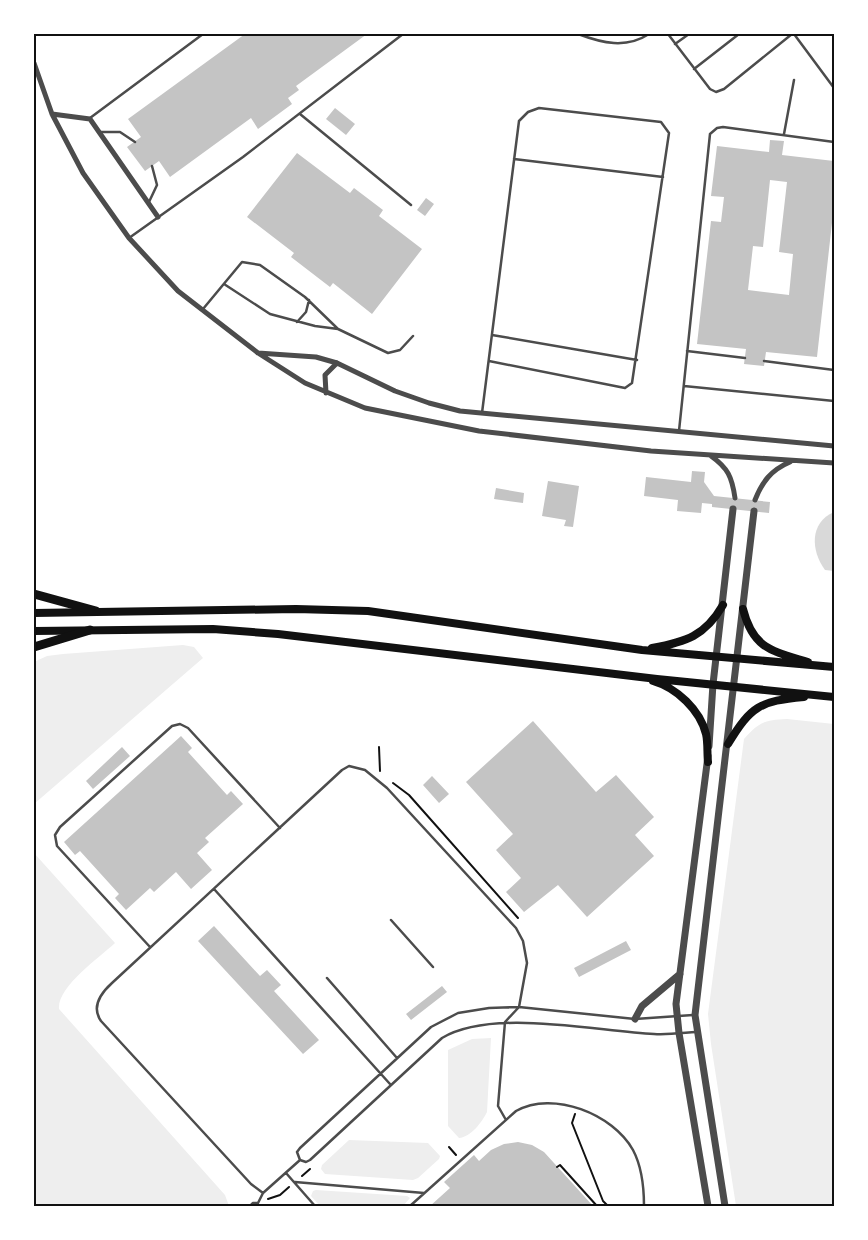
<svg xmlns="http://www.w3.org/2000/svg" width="868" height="1240" font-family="Georgia,serif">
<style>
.green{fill:#eee}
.water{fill:#d9d9d9}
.building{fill:#c4c4c4;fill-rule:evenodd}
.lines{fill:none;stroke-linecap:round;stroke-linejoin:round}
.path{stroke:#111;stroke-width:2}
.service{stroke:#4c4c4c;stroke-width:2.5}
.minor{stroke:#4c4c4c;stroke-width:5}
.tertiary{stroke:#4c4c4c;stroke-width:7}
.secondary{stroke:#111;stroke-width:8}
.trunk{stroke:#111;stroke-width:9}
.neatline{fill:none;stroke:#111;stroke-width:2}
</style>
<rect width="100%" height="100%" fill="#fff"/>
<path class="green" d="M183,645L194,647L203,658L34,804V662L47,656L63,654Z
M787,719L834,724V1206H736L711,1044L708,1014L744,739C759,722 765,720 787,719Z
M34,853L115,943C99,958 57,987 59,1009L225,1195L229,1206H34Z
M491,1038L487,1112C482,1122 471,1137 459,1138L448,1126V1050L472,1039Z
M349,1140L428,1143L440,1156L439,1159L418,1178L413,1180L325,1174L321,1169L322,1165Z
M316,1190L407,1196L410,1198L403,1206H320L311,1196L313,1191Z"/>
<path class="water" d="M834,512V571L825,570C811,551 809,523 834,512Z"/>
<path class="building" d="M245,34H367L296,86L299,90L288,98L292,104L258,129L251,118L170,177L159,161L145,171L127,147L141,137L128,119Z
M335,108L355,124L346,135L326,119Z
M770,140L784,141L782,155L834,161V205L817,357L766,352L764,366L744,364L746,349L697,344L711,221L721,222L724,197L711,196L717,146L769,152ZM770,180L787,182L779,252L793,254L789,295L748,290L753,246L763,247Z
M297,153L350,193L354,188L383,210L379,216L422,249L372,314L333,283L330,287L291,257L294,253L247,217Z
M426,198L434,204L425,216L417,210Z
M692,471L705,472L704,482L714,496L770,502L769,513L712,507V504L702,503L701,513L677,511L678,500L644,496L646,477L691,482Z
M548,481L579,486L573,527L564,526L566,520L542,516Z
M496,488L524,493L523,503L494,499Z
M533,721L596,792L616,775L654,817L635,835L654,856L587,917L558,885L524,912L506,892L521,878L496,850L513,834L466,782Z
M181,736L192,748L188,752L227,795L231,791L243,804L205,838L209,842L197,853L212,870L191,889L176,872L154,892L150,888L126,910L115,898L119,894L80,851L75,855L64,842Z
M122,747L130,756L93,789L86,781Z
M432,776L449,794L439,803L423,785Z
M214,926L260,976L267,970L281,985L274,991L319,1040L303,1054L198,941Z
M626,941L631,950L579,977L574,968Z
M442,986L447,992L411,1020L406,1014Z
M518,1142L532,1145L544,1152L593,1206H430L450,1188L444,1182L474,1155L479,1161L491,1150L504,1144Z"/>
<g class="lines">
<path class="path" d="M379,747L380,771
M393,783L409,795L518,918
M575,1114L572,1123L603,1201L608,1206
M449,1147L456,1155
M557,1167L560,1165L597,1206
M302,1176L310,1169
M268,1199L280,1195L289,1187"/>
<path class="service" d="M578,34C602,43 626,49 649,34
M668,34L710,89L716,92L724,89L792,34
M794,34L834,88
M675,44L689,34
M694,69L739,34
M300,114L411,205
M90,118L203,34
M100,132H120L135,142
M784,134L794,80
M514,159L663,177
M149,202L157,185L152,166
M129,238L243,157L403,34
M203,309L242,262L260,265L305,297L338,329L315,326L270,314L224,284
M297,322L306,312L309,300
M338,329L388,353L400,350L413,336
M492,335L637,360
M687,351L745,358
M764,361L834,370
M684,386L834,401
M482,413L519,121L528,112L539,108L661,122L669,133L632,383L625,388L489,361
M679,431L710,134L717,128L723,127L834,142
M214,889L390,1084
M391,920L433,967
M150,947L57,846L55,835L60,827L172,726L180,724L188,728L280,828
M327,978L397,1058
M300,1160L297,1152L300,1148L431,1027L458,1013L489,1008L519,1007L635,1019L693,1015
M300,1160L306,1162L310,1160L442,1038C493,1008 594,1031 654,1034C667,1035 682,1033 696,1032
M286,1173L315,1206
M295,1182L424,1193
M263,1193L251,1184L101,1021C91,1007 101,993 112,983L342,770L349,766L365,770L387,788L516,928L523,941L527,963L519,1007L505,1022L498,1106L506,1120
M258,1203L263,1193L300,1160
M250,1206L253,1203H258
M410,1206L516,1111C553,1090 613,1114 633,1150C642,1167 644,1187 644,1206"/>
<path class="minor" d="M34,63L52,114L83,173L129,238L178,291L258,353L305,383L365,408L479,431L651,451L834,463
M52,114L90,119L158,217
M258,353L316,357L337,363L395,391L429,403L460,411L834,446
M326,393L325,375L337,363
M711,456C728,468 732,477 735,498
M755,500C762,482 771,470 790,462"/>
<path class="tertiary" d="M709,746L713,684L733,509
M635,1019L642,1006L680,974
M708,1206L679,1033L676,1004L708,756
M725,1206L695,1015L754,511"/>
<path class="secondary" d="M743,609C753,649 772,651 808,662
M34,613L296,609L368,611L642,650L834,667
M34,631L213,629L278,634L657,679L834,697
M652,648C686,642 705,636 723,605
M653,681C677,688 700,710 706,734C708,743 707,753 708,762
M728,744C751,706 760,701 804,697"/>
<path class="trunk" d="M34,594L96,611
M34,647L90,630"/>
</g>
<rect width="868" height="1240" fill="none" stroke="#ffffff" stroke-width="70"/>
<rect x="35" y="35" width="798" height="1170" class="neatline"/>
</svg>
